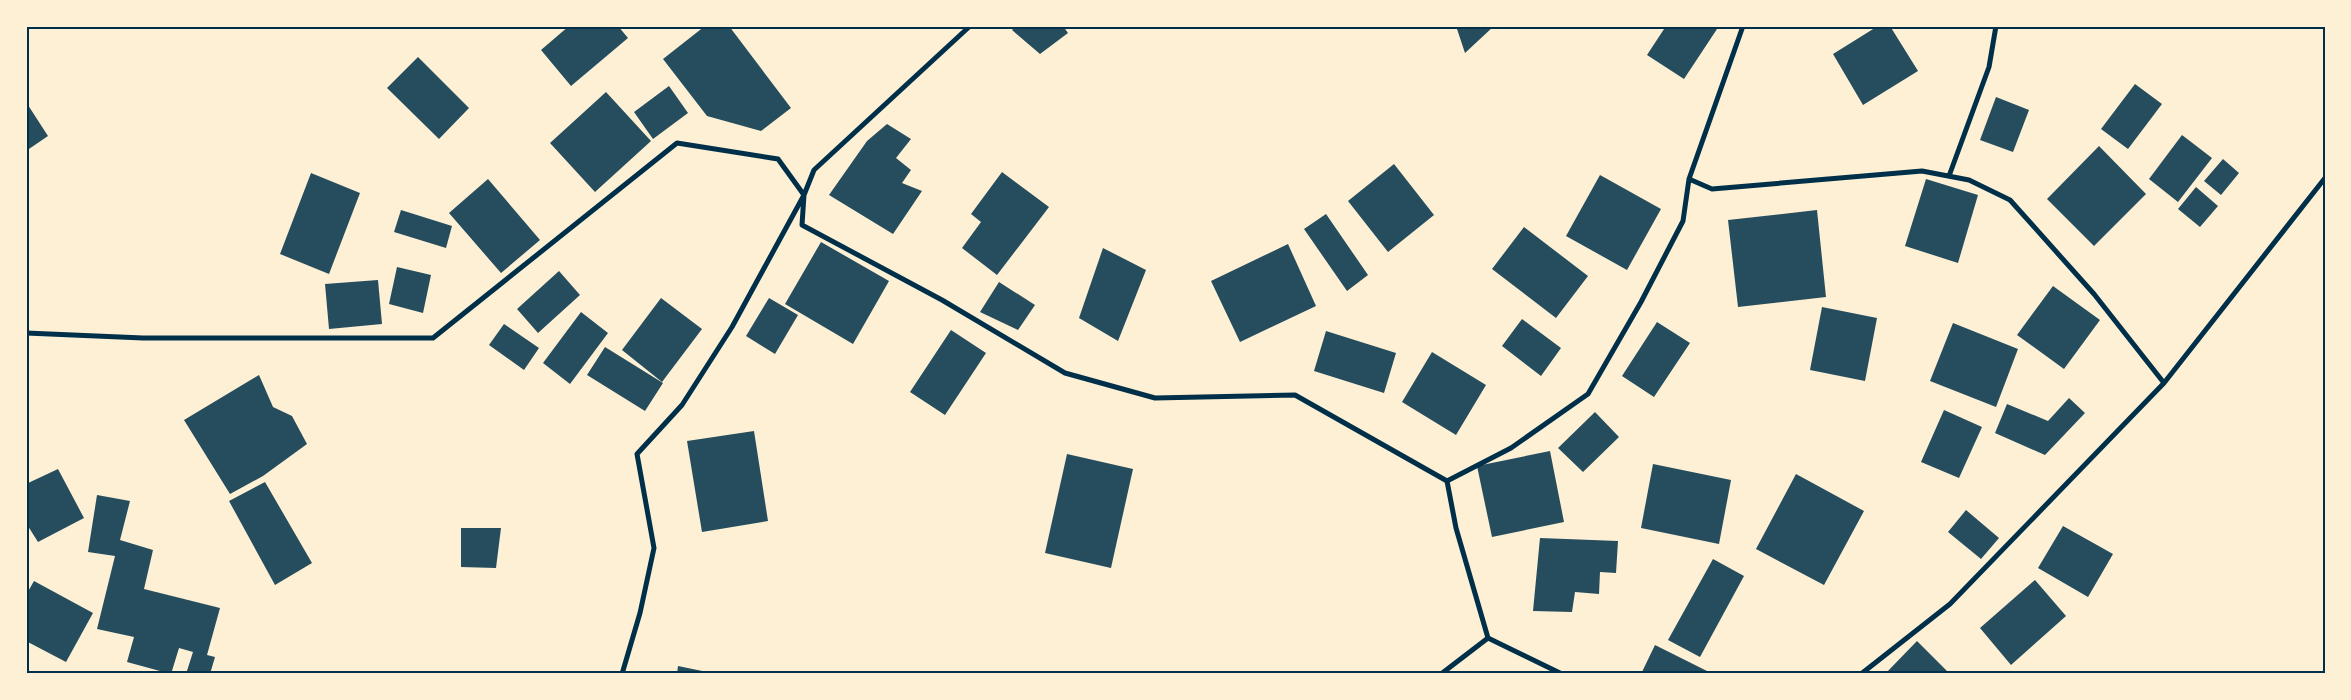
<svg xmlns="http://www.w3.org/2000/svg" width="2351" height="700" font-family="Jost,sans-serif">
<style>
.building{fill:#264d5e}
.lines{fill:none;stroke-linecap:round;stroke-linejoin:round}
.minor{stroke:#003049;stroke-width:5}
.neatline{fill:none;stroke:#003049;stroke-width:2}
</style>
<rect width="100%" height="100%" fill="#fdf0d5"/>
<path class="building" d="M569,26H618L628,38L571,86L541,50Z
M705,26H729L791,108L761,131L707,116L663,59Z
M1016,26H1063L1068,33L1040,54L1012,30Z
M1456,26H1494L1465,53Z
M1666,26H1719L1684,79L1647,55Z
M1878,26H1890L1918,71L1863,105L1833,54Z
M418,57L469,108L439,139L387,88Z
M2135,84L2162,104L2128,149L2101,129Z
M669,86L688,113L653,139L634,112Z
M606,92L651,141L595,192L550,143Z
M1996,97L2029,110L2013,152L1980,140Z
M26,102L48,136L26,151Z
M887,124L911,139L896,158L911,170L902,183L922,191L893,234L829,195L867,141Z
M2182,135L2212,158L2178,202L2149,179Z
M2099,146L2146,194L2094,246L2047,199Z
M2223,159L2239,173L2221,195L2204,181Z
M1394,164L1434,215L1388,252L1348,201Z
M1002,172L1049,207L997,275L962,248L981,222L971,214Z
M311,173L360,193L329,274L280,254Z
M1600,175L1661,209L1627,270L1566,236Z
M488,179L540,240L501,273L449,213Z
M1926,179L1978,195L1958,263L1905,246Z
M2196,187L2218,206L2200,227L2178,209Z
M401,210L452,226L446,248L394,232Z
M1817,210L1826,297L1738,307L1728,220Z
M1326,214L1368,275L1347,291L1304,229Z
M1524,227L1588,276L1556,318L1492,269Z
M821,242L889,281L853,344L785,304Z
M1288,244L1316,306L1240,342L1211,281Z
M1103,248L1146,270L1118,341L1079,318Z
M397,267L431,275L423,313L389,304Z
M559,271L580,295L538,333L517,309Z
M378,280L382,324L329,329L325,284Z
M999,282L1035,305L1018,330L980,312Z
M2053,286L2100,320L2064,369L2017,335Z
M661,298L702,329L662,382L622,350Z
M769,298L798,315L775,354L746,336Z
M1822,307L1877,318L1865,381L1810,370Z
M581,312L608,333L570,384L543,363Z
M1522,319L1561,348L1541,376L1502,346Z
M1657,322L1690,343L1654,397L1622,376Z
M1953,323L2018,349L1996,407L1930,381Z
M504,324L539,348L524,370L489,345Z
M951,330L986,353L945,415L910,392Z
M1326,331L1396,353L1384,393L1314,371Z
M605,347L663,383L645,411L587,375Z
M1432,352L1486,385L1456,435L1402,402Z
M259,375L273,407L292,416L307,444L263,476L230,494L184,420Z
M2069,398L2085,413L2045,455L1995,433L2007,404L2048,421Z
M1944,410L1982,427L1959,478L1921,462Z
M1595,412L1619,437L1583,472L1558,448Z
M754,431L768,521L702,532L687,441Z
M1550,451L1564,522L1492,537L1477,466Z
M1067,454L1133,469L1111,568L1045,553Z
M1653,464L1731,480L1719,544L1641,528Z
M58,469L84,518L38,542L26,523V484Z
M1796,474L1864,511L1824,585L1756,549Z
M265,482L312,563L275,585L229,501Z
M97,495L130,501L120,540L153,550L144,589L220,608L207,655L215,657L210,674H186L193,652L179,648L171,674L127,662L134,637L97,629L115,556L88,552Z
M1966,510L1999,538L1981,559L1948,532Z
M2063,526L2113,554L2088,597L2038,568Z
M461,528H501L496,568L461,567Z
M1540,538L1618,541L1616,573L1600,572L1599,594L1575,592L1572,612L1533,611Z
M1713,559L1744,576L1700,657L1668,640Z
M2035,580L2066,616L2011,665L1980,628Z
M34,581L93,613L66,662L26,641V595Z
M1917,641L1950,674H1885Z
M1655,645L1713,674H1641Z
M678,666L712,673V674H677Z"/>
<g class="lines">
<path class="minor" d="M1949,176L1989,67L1996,26
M1689,179L1712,189L1922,171L1969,180L2010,200L2094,294L2164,383
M26,333L143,338H433L677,143L778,159L804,195L802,225L942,300L1065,373L1155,398L1295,395L1447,481L1456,528L1488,638
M1447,481L1511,448L1588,394L1641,302L1683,221L1689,179L1743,26
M622,674L640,613L654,548L637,454L682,405L732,327L804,195L814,170L970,26
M1441,674L1488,638L1562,674
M1861,674L1950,604L2164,383L2325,178"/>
</g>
<rect width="2351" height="700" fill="none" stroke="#fdf0d5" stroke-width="55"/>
<rect x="28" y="28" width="2296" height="644" class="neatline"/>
</svg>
